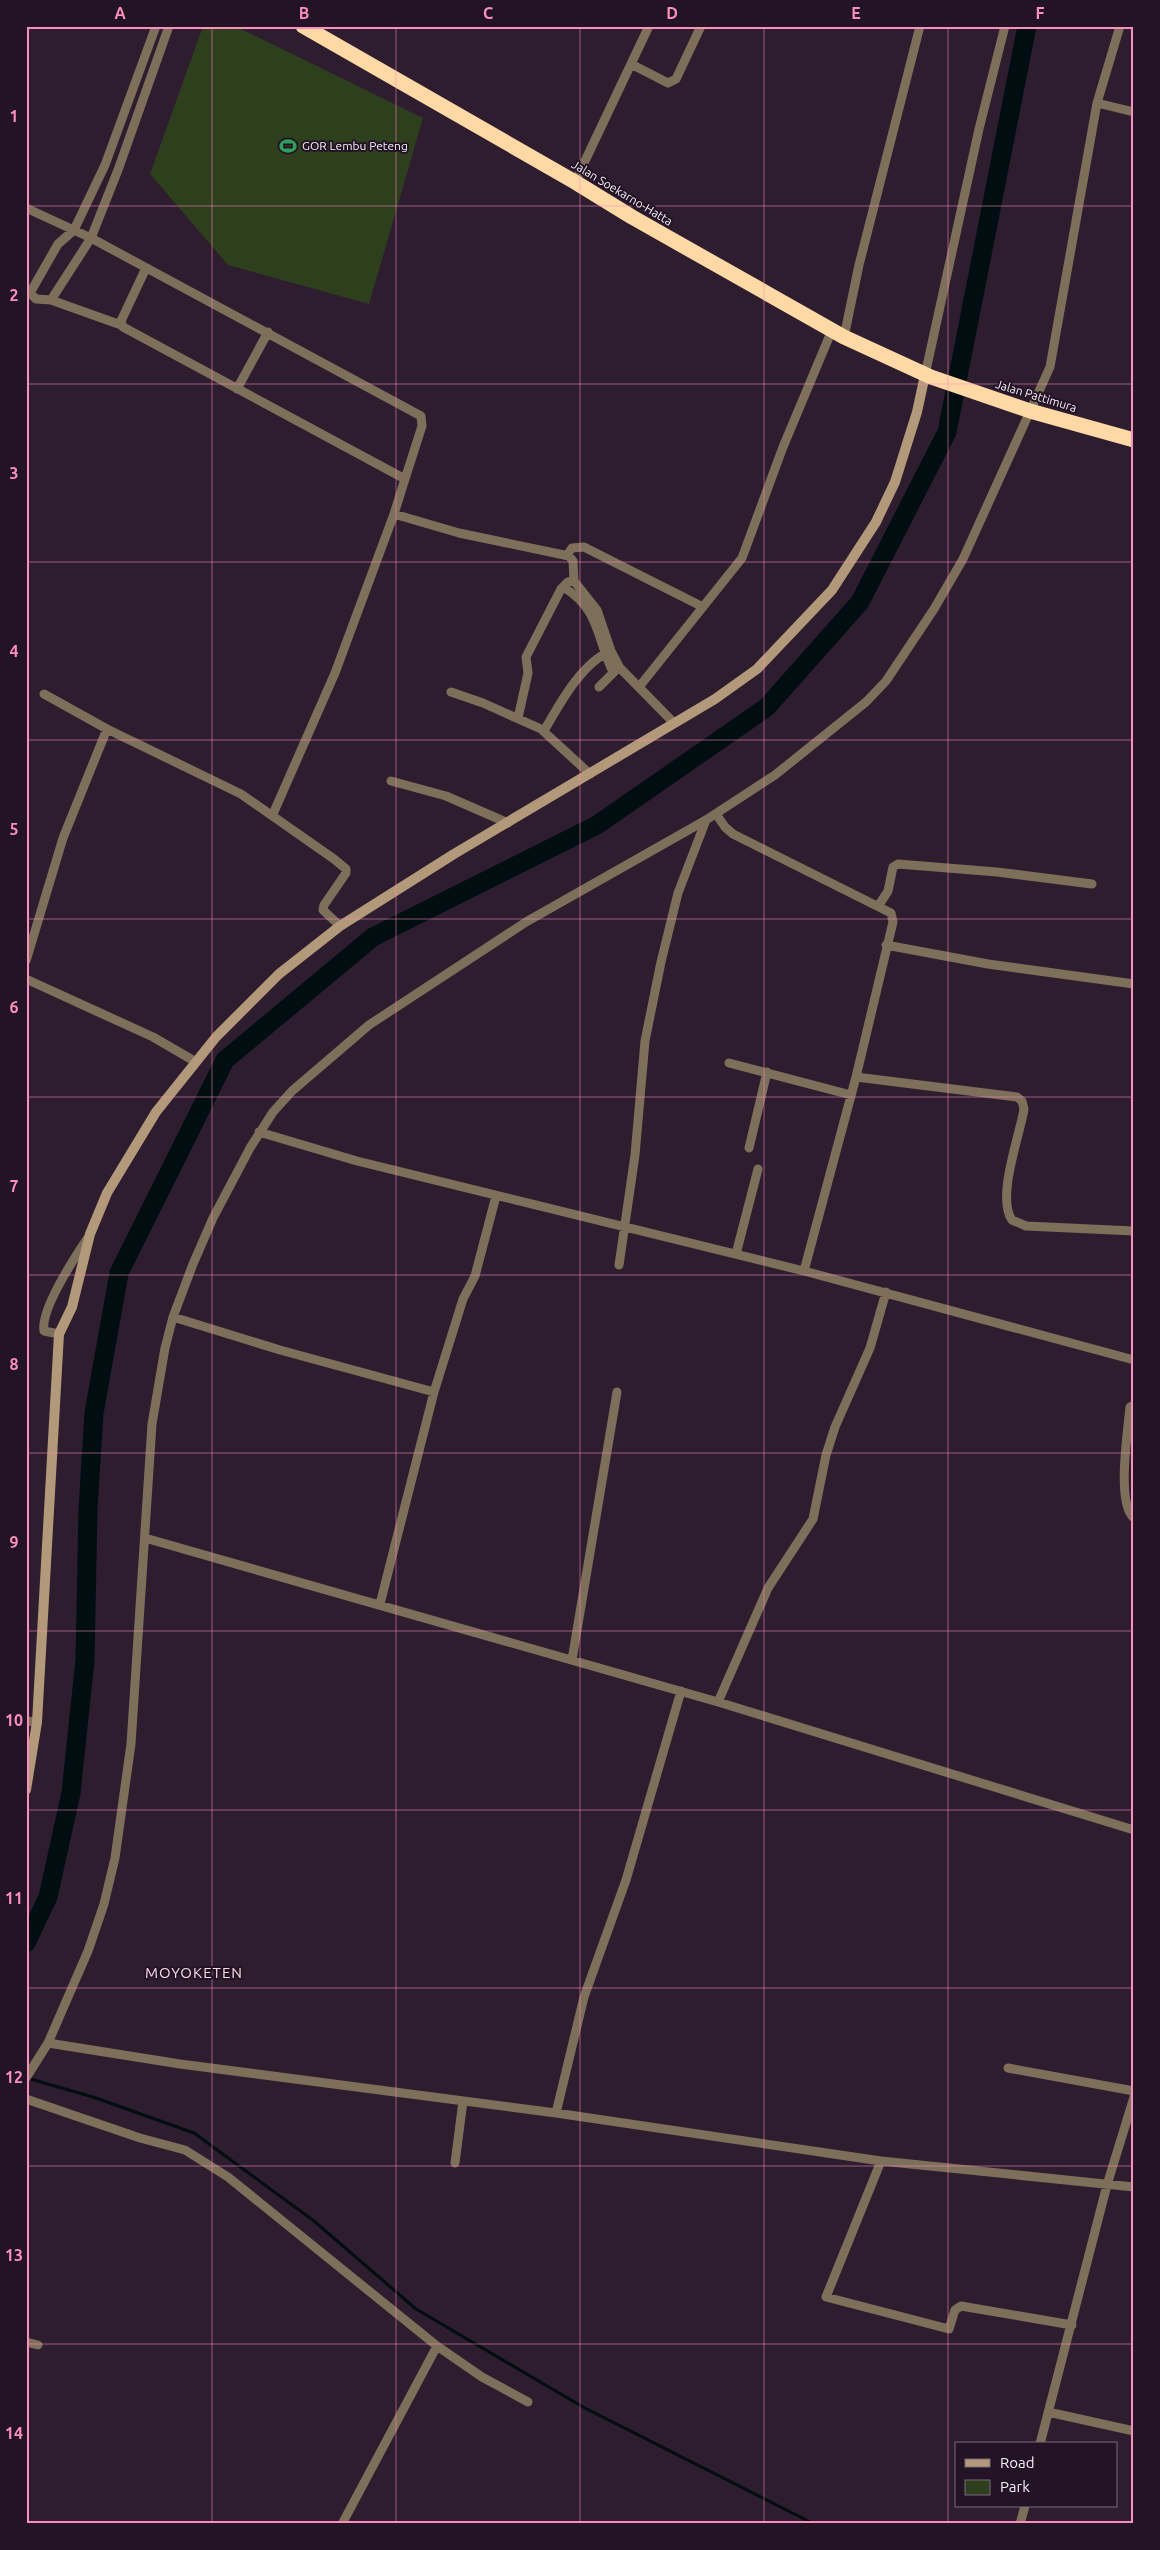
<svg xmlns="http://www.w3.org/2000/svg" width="1160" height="2550" font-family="Ubuntu,sans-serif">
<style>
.green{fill:#2e3f1e}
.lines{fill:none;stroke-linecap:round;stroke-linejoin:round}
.stream{stroke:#000d11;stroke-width:3}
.river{stroke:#000d11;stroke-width:19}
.street{stroke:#7e6f5b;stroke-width:9}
.secondary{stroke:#b29979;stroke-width:10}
.highway{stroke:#fed9a6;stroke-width:15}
.grid{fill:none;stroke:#fd8ebe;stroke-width:1;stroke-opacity:0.55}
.labels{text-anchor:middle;stroke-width:4;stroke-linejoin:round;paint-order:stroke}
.poi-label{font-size:12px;fill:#f7edf9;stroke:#231425;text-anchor:start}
.street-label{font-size:12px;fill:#f7edf9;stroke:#231425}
.quarter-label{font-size:15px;letter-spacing:1px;fill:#fbdae6;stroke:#231425}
.neatline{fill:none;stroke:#fd8ebe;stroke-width:2}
.grid-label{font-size:16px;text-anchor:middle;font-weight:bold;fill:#fd8ebe}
</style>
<rect width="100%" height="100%" fill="#2d1d2f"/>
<path class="green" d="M203,26H235L423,118L369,304L228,265L150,174Z"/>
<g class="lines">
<path class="stream" d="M27,2078L93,2097L194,2133L314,2221L416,2309L583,2407L814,2524"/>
<path class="river" d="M26,1943L48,1897L71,1793L85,1660L88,1509L94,1413L119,1273L225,1060L373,937L597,825L767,707L860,602L947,432L1027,26"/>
<path class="street" d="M631,64L668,83L676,79L701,26
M1097,103L1134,112
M575,182L649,26
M26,208L91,238L421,416L422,426L405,479
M146,268L121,321L123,327L405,479L394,514L459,533L569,556L573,561L574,581L597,610L611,651L620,668L674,723
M51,300L91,238L118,170L169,26
M121,325L51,300L36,299L30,293L58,244L74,230L105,165L156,26
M844,337L859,265L920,26
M925,375L979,129L1005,26
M237,389L268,332
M567,555L572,548L584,547L703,607
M563,587C600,609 596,637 613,672
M599,687L617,669
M639,687L742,558L783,447L832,330
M451,692L483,703L541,729L590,774
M44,694L107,729L241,794L334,859L346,869V873L324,905L323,910L340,926
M518,718L528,673L526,657L561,589L568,582L574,581
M544,731C559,705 582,662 611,651
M391,781L446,796L508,823
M273,814L335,673L394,514
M716,814L725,827L733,834L891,913L893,922L856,1077
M879,905L888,891L893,867L898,864L997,872L1092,884
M886,945L988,964L1134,984
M26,961L63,838L107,729
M26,979L153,1037L196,1062
M729,1063L851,1095
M259,1132L357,1161L804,1271L1134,1360
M749,1148L767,1072
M736,1254L758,1169
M619,1265L635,1155L645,1041L661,962L678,893L706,820
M804,1271L856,1077L1017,1097L1022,1101L1024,1109C1020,1135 996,1197 1012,1220L1026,1226L1134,1231
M173,1317L280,1350L434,1392
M59,1334L44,1331C40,1310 75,1257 87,1239
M1134,1405L1130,1407C1128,1430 1116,1504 1134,1518
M145,1538L718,1702L1134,1830
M380,1604L434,1392L463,1299L475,1276L496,1196
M572,1660L617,1392
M718,1702L768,1588L813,1519L826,1455L835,1427L870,1348L886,1292
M26,1721L37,1722
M48,2043L180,2064L556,2113L881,2161L1134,2187
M1008,2068L1134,2091
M26,2078L48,2043L88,1951L104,1904L115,1858L131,1744L152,1424L165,1348L173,1317L193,1264L213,1218L250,1148L273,1112L292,1091L369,1025L526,922L706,820L775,775L866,702L886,681L934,609L963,559L1050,367L1097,103L1120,26
M26,2099L140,2138L185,2150L228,2177L437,2346L482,2377L528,2402
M556,2113L584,1997L626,1880L681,1691
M881,2161L826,2297L949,2329L955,2310L961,2306L1072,2325
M455,2163L463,2101
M26,2342L38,2345
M1048,2412L1134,2431
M1040,2444L1107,2185L1134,2097
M342,2524L437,2346
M1020,2524L1025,2506"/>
<path class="secondary" d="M26,1790L37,1722L59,1334L72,1307L90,1234L107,1193L156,1112L216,1037L279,974L340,926L454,854L715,699L757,669L832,590L876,522L895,482L917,412L925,375"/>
<path class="highway" d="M303,26L575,182L632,217L844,337L931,377L1030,411L1134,440"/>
</g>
<path class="grid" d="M212,26V2524M396,26V2524M580,26V2524M764,26V2524M948,26V2524M26,206H1134M26,384H1134M26,562H1134M26,740H1134M26,919H1134M26,1097H1134M26,1275H1134M26,1453H1134M26,1631H1134M26,1810H1134M26,1988H1134M26,2166H1134M26,2344H1134"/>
<defs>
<g id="stadium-bare" transform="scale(1.35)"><path d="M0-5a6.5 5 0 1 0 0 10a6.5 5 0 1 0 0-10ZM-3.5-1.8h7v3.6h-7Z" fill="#2e9e5b" stroke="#231425" stroke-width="2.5" paint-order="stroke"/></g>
</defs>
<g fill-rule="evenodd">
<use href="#stadium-bare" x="288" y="146"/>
</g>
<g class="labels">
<g class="poi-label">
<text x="302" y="150">GOR Lembu Peteng</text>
</g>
<g class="street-label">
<text transform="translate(622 193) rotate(31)" y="4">Jalan Soekarno-Hatta</text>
<text transform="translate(1036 396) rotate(17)" y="4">Jalan Pattimura</text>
</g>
<g class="quarter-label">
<text x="194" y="1978">MOYOKETEN</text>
</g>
</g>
<rect width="1160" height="2550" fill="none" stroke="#231425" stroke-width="55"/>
<rect x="955" y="2442" width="162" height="65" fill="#231425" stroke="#786b7a"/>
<rect x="965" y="2459" width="25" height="8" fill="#b29979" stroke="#786b7a"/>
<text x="1000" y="2468" font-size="15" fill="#f7edf9">Road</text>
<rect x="965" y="2480" width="25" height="15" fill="#2e3f1e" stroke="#786b7a"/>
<text x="1000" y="2492" font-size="15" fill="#f7edf9">Park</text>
<rect x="28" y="28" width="1104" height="2494" class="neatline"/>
<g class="grid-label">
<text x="120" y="19">A</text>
<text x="304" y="19">B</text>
<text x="488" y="19">C</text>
<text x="672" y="19">D</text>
<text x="856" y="19">E</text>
<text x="1040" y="19">F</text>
<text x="14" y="122">1</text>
<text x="14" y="301">2</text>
<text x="14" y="479">3</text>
<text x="14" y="657">4</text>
<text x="14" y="835">5</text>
<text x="14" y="1013">6</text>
<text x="14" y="1192">7</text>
<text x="14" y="1370">8</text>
<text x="14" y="1548">9</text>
<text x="14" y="1726">10</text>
<text x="14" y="1904">11</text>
<text x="14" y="2083">12</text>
<text x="14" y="2261">13</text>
<text x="14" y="2439">14</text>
</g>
</svg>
